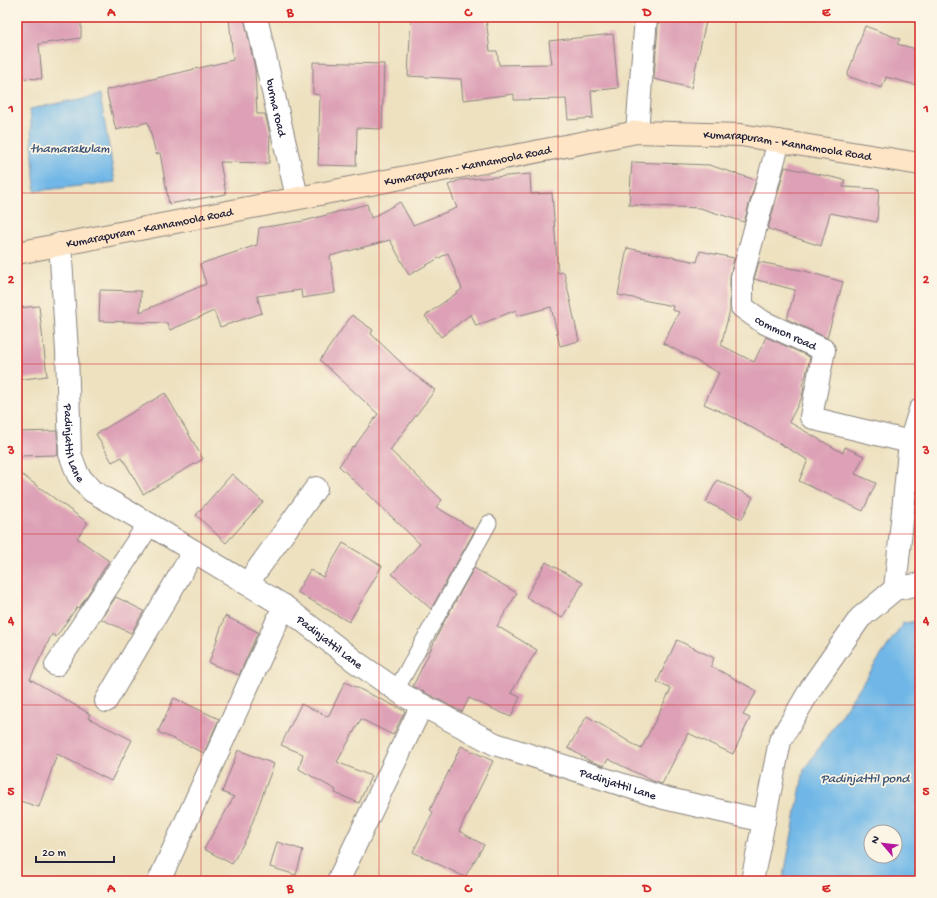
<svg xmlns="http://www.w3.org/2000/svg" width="937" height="898" font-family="'Gochi Hand',sans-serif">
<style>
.water{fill:#6fb7e7;stroke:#486c91;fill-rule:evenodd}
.building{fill:#dda0b6}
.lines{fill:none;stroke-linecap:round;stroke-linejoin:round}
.service-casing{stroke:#88827e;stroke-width:17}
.minor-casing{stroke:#88827e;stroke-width:24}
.secondary-casing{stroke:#88827e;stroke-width:24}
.service{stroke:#fff;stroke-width:15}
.minor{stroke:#fff;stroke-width:22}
.secondary{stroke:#fee5c5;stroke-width:22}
.grid{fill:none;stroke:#d62828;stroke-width:1;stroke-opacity:0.55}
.labels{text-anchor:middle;stroke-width:3.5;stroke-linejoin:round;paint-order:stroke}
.street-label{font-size:12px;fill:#22223b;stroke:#fcf5e5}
.water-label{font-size:13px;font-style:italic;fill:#3d5677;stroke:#fcf5e5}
.neatline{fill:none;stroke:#d62828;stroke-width:1.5}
.grid-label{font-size:13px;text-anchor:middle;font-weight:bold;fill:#d62828}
</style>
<rect width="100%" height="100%" fill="#fcf5e5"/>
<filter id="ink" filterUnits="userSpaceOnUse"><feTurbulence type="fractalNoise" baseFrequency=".025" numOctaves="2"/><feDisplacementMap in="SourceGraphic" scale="8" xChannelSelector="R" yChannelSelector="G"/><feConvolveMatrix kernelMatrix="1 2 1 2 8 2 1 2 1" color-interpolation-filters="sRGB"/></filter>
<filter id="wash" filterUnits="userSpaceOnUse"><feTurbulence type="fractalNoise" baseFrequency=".012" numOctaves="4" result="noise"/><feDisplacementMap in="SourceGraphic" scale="16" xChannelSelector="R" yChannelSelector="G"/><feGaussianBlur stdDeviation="0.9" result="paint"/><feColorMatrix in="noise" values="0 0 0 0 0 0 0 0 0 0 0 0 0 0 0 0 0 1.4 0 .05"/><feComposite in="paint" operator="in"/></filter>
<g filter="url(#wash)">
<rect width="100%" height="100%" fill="#ede1c0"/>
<path class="water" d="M100,95L115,182L35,191L30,109Z
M920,621V881H783L804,770L903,623ZM871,832H895V856H871Z"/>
<g id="blocks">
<path class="building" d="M17,17H81V38L39,44L42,79L17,78Z
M229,17H244L255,69L257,114H265L270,134L269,163L220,162L226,194L169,204L160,153L156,154L148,122L116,130L106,90L233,60Z
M411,17L486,19L490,51H497L499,65L552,64L549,41L613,34L618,88L591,91L593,118L568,120L566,99L514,100V94L463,100L461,79L408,76Z
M660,17H707L691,88L654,79L658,26Z
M865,26L900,39L897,44L920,50V86L886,77L882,88L847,76Z
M313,62L384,64L382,129L357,128L356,166L318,165L320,95L313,94Z
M632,162L709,165L756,180L744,222L700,208L629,205Z
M785,167L845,180L843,187L879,189L877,222L830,213L821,246L768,229Z
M530,174L531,194L552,193L558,273L564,272L579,341L560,346L551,307L517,316L516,310L476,326L471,314L441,337L425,316L462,289L448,253L409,275L390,240L330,256L335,293L302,298L301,290L257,296L262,313L220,327L214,311L170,330L167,323L99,321L100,290L141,291L140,312L206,284L200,264L257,245L259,228L304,221L367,204L371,218L400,202L413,225L457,208L448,185L460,180Z
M627,248L697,262L700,251L734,258L730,277V310L721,345L754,362L766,337L810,357L806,375L802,385L804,386L802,397L789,422L843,453L845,447L864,456L855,474L876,483L863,511L799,481L808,460L735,418L704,404L719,373L663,343L679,312L672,310L673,306L618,295Z
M759,262L805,271L843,282L827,338L787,319L795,290L754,279Z
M39,306L47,376L17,380V308Z
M352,315L373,330L371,334L412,373L435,390L390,450L442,500L436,507L475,530L431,609L392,574L420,544L339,466L353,446L354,447L378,414L320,360Z
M165,393L203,459L143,494L122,457L112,462L96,434Z
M57,431L58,455L17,456V432Z
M17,471L88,523L77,538L109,561L79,608L77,607L56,637L52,634L30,679L90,714L88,718L132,740L111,781L57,754L39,807L17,800Z
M232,474L263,502L226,543L196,515Z
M717,480L753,497L742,519L706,502Z
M343,543L382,566L349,622L297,592L310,570L323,577Z
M546,562L583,583L562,618L526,597Z
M474,568L517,593L497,626L537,650L511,693L520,697L511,717L469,698L462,712L413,686L444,622Z
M116,597L144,611L131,633L101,619Z
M225,616L258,632L239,675L209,663Z
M677,640L714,658L711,666L757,691L743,715L750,718L733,754L688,733L662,784L653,781L608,759L604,766L590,761L568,748L587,716L641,749L671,689L657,682Z
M345,682L405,711L393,735L361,719L337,762L371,776L359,803L335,793L336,790L299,769L303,754L281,745L301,704L327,716L329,715Z
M174,698L219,719L204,753L158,732Z
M461,746L493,761L459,831L484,845L465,877L413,852L433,812L430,810Z
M238,750L274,764L247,837L232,864L204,849L234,797L222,792Z
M277,842L303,850L296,875L270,867Z"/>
</g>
</g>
<g filter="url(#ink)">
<use href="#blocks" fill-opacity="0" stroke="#88827e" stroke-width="1"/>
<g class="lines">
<g class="service-casing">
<path id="service" d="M396,690L489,523"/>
</g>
<g class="minor-casing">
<g id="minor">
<path id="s1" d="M256,17L297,197"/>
<path d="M637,132L646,17"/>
<path id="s2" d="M779,141L742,277V307L763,322L824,350L811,417L819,420L910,442L920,410"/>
<path id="s3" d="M60,244L67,351L70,454L78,475L92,491L149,524L284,606L356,662L405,696L495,744L664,798L764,821L752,881"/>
<path d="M247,584L316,488"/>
<path d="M895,589L910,442"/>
<path d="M56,665L149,524"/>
<path d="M106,701L194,551"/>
<path d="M764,821L780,741L813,685L860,618L895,589L920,584"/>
<path d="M159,881L284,606"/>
<path d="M338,881L422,705"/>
</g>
</g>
<g class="secondary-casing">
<g id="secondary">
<path id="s4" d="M17,253L637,132L741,135L920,164"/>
</g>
</g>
<use href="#service" class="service"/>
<use href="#minor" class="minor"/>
<use href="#secondary" class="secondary"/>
</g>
</g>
<path class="grid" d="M201,17V881M379,17V881M558,17V881M736,17V881M17,193H920M17,364H920M17,534H920M17,705H920"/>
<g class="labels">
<g class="street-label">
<text dy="4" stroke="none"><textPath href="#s1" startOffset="93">burma road</textPath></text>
<text dy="4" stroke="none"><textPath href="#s4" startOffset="783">Kumarapuram - Kannamoola Road</textPath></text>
<text dy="4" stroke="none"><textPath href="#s4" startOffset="459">Kumarapuram - Kannamoola Road</textPath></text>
<text dy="4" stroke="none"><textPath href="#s4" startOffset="135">Kumarapuram - Kannamoola Road</textPath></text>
<text dy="4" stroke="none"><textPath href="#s2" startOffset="222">common road</textPath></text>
<text dy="4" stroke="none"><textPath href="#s3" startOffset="200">Padinjattil Lane</textPath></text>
<text dy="4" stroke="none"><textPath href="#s3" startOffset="536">Padinjattil Lane</textPath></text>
<text dy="4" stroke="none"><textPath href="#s3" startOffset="860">Padinjattil Lane</textPath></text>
</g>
<g class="water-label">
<text x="70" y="152">thamarakulam</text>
<text x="865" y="782">Padinjattil pond</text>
</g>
</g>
<rect width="937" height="898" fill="none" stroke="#fcf5e5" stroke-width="44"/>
<g transform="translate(883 844) rotate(298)"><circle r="19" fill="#fcf5e5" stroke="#a5a1a1"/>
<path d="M0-3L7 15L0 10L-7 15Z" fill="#b5179e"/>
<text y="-6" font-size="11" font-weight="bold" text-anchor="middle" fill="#22223b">N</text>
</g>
<path d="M36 856v6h78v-6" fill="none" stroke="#22223b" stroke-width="2"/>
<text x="42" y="856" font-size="12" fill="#22223b" stroke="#fcf5e5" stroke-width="3" paint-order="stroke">20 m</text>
<rect x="22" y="22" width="893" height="854" class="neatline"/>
<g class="grid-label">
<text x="111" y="16">A</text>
<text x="290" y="16">B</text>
<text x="468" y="16">C</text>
<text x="647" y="16">D</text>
<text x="826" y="16">E</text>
<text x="11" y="112">1</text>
<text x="926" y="112">1</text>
<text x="11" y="283">2</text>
<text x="926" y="283">2</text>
<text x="11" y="454">3</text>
<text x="926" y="454">3</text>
<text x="11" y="624">4</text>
<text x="926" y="624">4</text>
<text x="11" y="795">5</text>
<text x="926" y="795">5</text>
<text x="111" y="892">A</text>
<text x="290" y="892">B</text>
<text x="468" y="892">C</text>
<text x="647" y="892">D</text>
<text x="826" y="892">E</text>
</g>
</svg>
